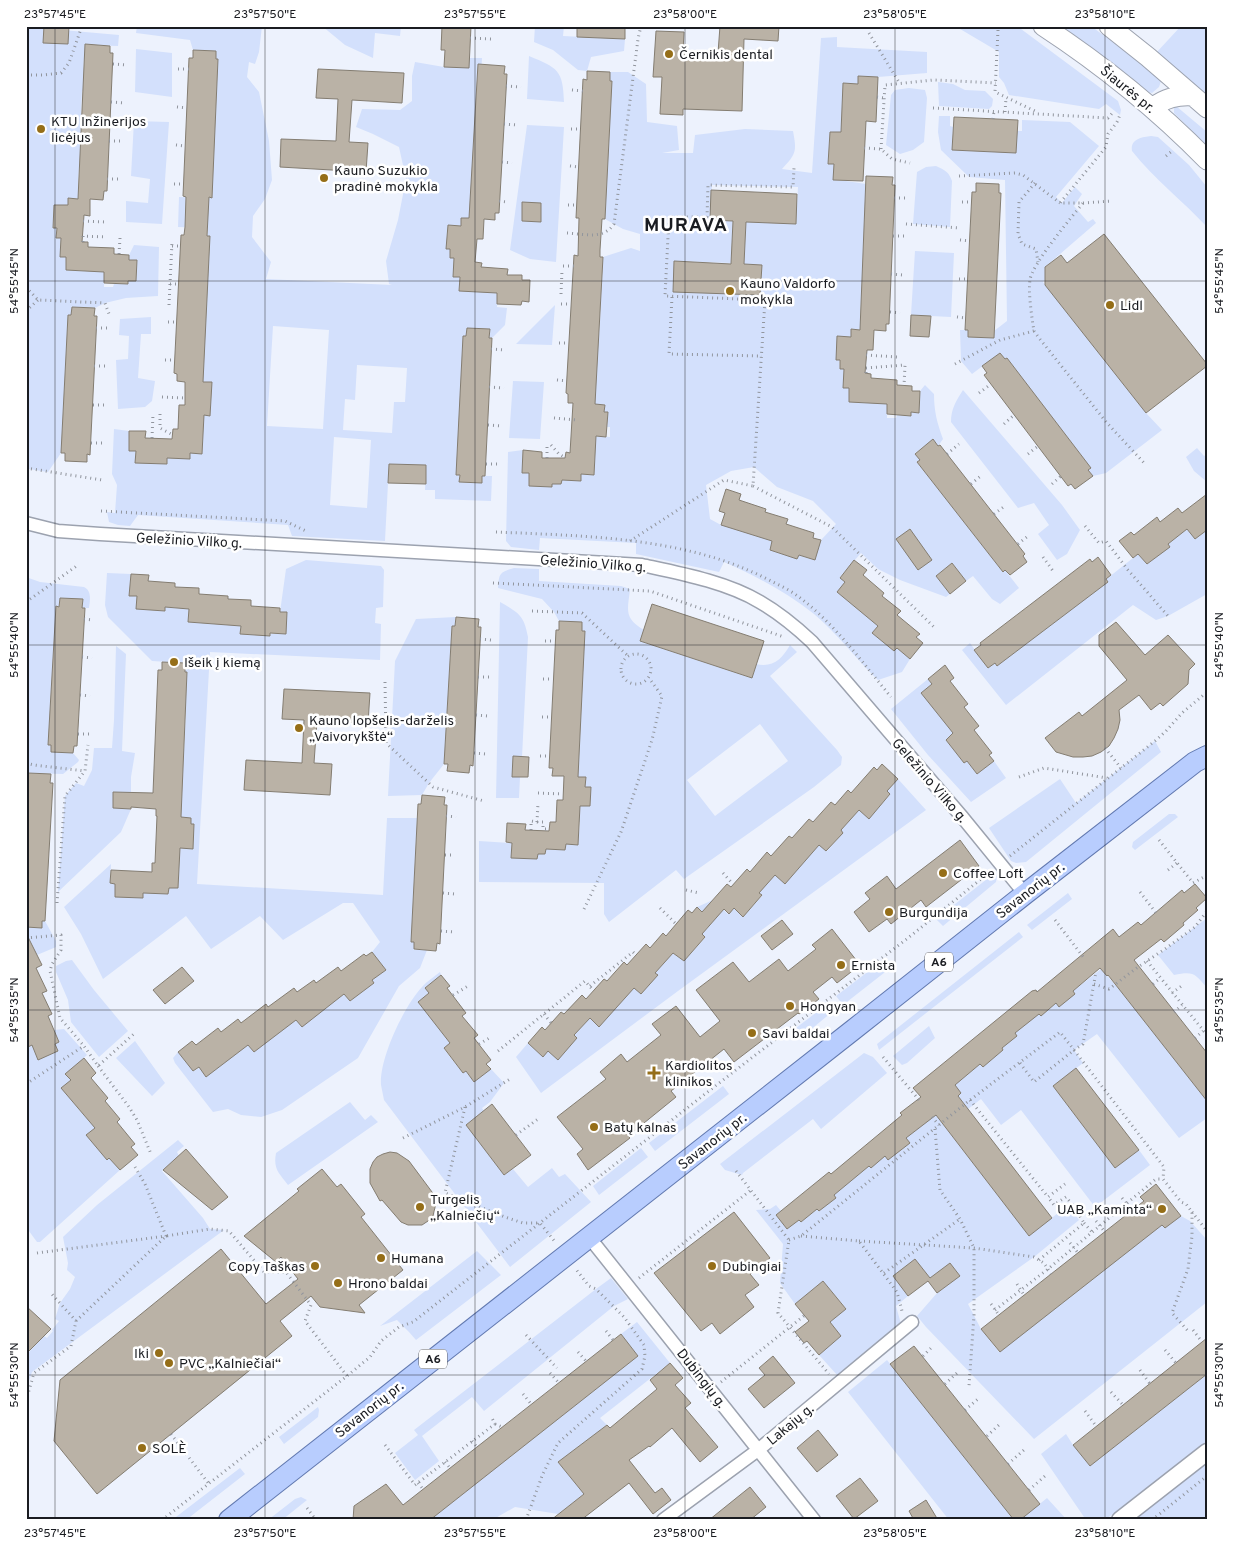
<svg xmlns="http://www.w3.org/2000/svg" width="1233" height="1546" font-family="Overpass,sans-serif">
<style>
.green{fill:#d3e0fc;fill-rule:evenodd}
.building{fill:#bab2a6;stroke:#847d71}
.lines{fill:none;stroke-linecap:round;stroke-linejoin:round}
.minor-casing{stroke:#9ca2af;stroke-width:15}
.tertiary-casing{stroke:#9ca2af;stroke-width:19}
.secondary-casing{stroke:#9ca2af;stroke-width:21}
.primary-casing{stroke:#6279b0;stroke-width:22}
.path{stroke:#91959d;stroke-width:3;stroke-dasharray:1 4;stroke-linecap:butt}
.minor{stroke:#fff;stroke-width:12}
.tertiary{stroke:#fff;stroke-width:16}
.secondary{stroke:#fff;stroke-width:19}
.primary{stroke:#b8cdfe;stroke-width:20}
.ticks{fill:none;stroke:#1a1c21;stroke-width:1;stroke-opacity:0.45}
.poi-dot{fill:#956e18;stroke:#fff;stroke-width:2}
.labels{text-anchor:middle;stroke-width:5;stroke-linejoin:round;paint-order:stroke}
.shield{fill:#fff;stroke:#5f6064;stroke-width:1}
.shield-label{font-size:12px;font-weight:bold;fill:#1a1c21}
.poi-label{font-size:14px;fill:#1a1c21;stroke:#fff;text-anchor:start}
.street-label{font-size:14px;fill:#1a1c21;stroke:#fff}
.district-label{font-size:19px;font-weight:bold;letter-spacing:1px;fill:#1a1c21;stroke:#fff}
.neatline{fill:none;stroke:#1a1c21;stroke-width:2}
.ticks-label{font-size:12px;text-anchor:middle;fill:#1a1c21}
</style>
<rect width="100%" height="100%" fill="#edf2fd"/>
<path class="green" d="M26,26H40V28L119,35L118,46L88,45C81,59 84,75 86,90L82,91L81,113H85L84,128L81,129L80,151L83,152L82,166L79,167L78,190H81L80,199L68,198V205H54L53,228H57V237L61,238L60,256L66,257V270L90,271L104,270V287H113L114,284H128V281H136L137,260H129V255L134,245L159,247L158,296L126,298L105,303L95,308L72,307L71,315H68L61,453L48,472L29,469L26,505Z
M137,26H262L259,52L255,64L249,62L247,77L259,92L269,141L272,180L265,199L253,216L252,237L271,262L266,279L392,285L389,284L386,261L398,220L406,179L399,147L373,134L356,127L362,109L400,110L412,101V76L415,62L444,67L466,58H482L473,219L461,226L448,225L447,248L450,249V258H454L453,277H459V291L483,292L498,290L497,307L507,308L505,325L492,338H489V329L467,328L466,336L463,337L460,398L459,482L481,483L482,476H492L491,501L435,499V490H425L426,465L389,464L385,541L292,536L288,525L138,515L130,526L118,525L109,522L107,512L115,513L117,485L112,474L114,429L129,431V451H136V462L167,464V458L189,459L190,453H202L203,428L199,415H210L211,383L199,382L208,228L178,227L179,197L212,198L218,60L216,59V51L193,50L190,40L136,33ZM273,326L329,330L323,429L267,426ZM357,365L407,368L405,402H394L392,433L343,430L345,399L355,400ZM334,437L371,440L367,508L330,505Z
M322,26H401L400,36L375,33L373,58L345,45Z
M535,26H564L563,36L625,39L624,51L591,57L587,71L578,70L553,50L534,42Z
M955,26H1017L1118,101L1121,110L1120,115L1106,104L1099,109L1009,95L1004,83L999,77V52Z
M1058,26H1091L1159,77L1161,81L1159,87L1152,93L1148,92L1091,47Z
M1181,26H1207V97L1156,53Z
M837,37V47L927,52V73L878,77L858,76V84L843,83L841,132H830L828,163L834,164V180L846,181L866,184L860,322L863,330L851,329V337L837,336L840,369H844L843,388H849V402L873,403L887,401V418H896L897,415L911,416V412L919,413L920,391L925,385L934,394C934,411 937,423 943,439L938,446L933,440L915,453L920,460L917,462L1002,571L1005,570L1019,588L1000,604L992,599L973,576L966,581L952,563L936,576L950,594L946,597L900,580L878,569L861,553L840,577L845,582L837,592L860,611L881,622L872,633L894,651L897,648L910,659L902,672L878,680C856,659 837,633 814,614C786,592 756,576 724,562L719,572L636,554V543L540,538L539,550L511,547L506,541L508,452L523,450L522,473H529V486L552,487V484H561L562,480L581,474L594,475L595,451L593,436L610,437V427H607L608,413L604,412V405L591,404C595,365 604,318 599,281L602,280L603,257L631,248L640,251V234L623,229L605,219L612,81H610V72H628L646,84L647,122L677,126L679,150L662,153H693L695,135L745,129L793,131C797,152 796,154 782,169L812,173L821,38ZM712,185L798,187L796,224L746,222L744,264L762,265L760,295L673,291L675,261L731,263L733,221L710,220ZM754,467L777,487L813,501L836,524L821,540L814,560L799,555L797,559L770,550L774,536L721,525L710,519L706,485L731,471Z
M136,49L172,53V97L135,92Z
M529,56C558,68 563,70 564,102L527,99Z
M938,82L953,84L965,90L985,91L993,99L992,106L989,109L939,106Z
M909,88L925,90L927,98L924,142L913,150L900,154L886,145L891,95L895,90Z
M1176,106L1207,132V146L1174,113V107Z
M939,116H950V126L953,127L952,150L1017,131H1022V120L1070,122L1099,146L1056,197L1062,203L1075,187L1082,194L1074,206L1088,222L1093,219L1096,223L1045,267V280L1043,282L1146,413L1162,430L1106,473L1093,476L1088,470L1091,468L1007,358L1005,359L1000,353L972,374L961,361L960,330H968V337L990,338L991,331H994L1007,321L1005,180L969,177L941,150L938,132Z
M134,121L169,122L162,224L126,222V201L148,203L150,179L131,176Z
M527,125L564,127L556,262L530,259L510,250Z
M1151,136L1158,137L1189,165L1207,187V227C1183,201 1154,179 1132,151C1130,139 1142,137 1151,136Z
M936,166C945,170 949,172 952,181L950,227L913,224L917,172L926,167Z
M915,251L954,253L951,317L911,315Z
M555,305L552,345L516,344Z
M151,317V334H141L138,378L155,381L152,401L145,407L118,409L116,360L128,359L129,336L119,335L120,319Z
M513,381L544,382L540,439L509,438Z
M963,390L1062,505L1080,530L1067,554L1057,560L1038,534L1049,525L1034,503L1018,508L951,422C951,409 956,401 963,390Z
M1197,448L1204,456L1207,454V482L1194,471L1186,457Z
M1187,529L1195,539L1207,530V594L1168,616L1156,620L1133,605L1006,705L962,650L970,643L988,668L995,663L997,666L1138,554L1147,564L1169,547L1168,544Z
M306,560L381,566L384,570L383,607L376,608L375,623L381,624L380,660L210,652L197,884L383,895L387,818H417L411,942H414V950H427L420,968L399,986L358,1058L282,1110L261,1117L241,1115L228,1109L213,1112L175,1063L173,1058L178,1052L194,1071L245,1041L254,1052L276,1029L342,991L350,1001L374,983L372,980L386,970L372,952L380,942L353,903H343L283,940L260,916L211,949L186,916L103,979L81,934L64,907L111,864L110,883L115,884V897L143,898V893L168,894L169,888H178L179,866L177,848H193L194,825L191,824V818L178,817L181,810L186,710L183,695H186L187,672H185V663L152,661L108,617L105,605L107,573L131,574L129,596H137L136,609L165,611V607L189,609L188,622L217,624L241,621L240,634H285L287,613L280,612L286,569Z
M514,568L539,569V581L621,586L630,589C628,609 623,618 644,630L640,641L751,678L756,664C773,668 782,659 790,645L797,652L770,676L837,750L842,757L841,765L814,787L684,879L676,870L609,922L604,914V883L479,882V841L512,843L511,858L537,859L538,854H545L546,849L565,850L566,844L578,845L580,822H573L574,805L590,806L591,787H585V777H575L584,631H582V623L559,621L554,612L542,599L498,588C499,573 500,572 514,568ZM760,724L788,761L715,816L687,780Z
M26,577L40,582L84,587C92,591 90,600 89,608H82L83,600L60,598L59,607H56L50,706L51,752L73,753L79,760L78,762L63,774L28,773L27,781Z
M500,602C519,613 524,615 528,637L522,757H513L512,776L520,777L519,798H496Z
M456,617L455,626H452L444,764L429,783L422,795L388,796L395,661L416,619Z
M116,646L126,654L122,751L135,753L131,777V793L113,808L131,809L121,832L58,892L65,796L76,783L84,786L92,770L94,748H112L114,720Z
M928,679L932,684L921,693L957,731L946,740L964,763L967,761L977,774L994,761L1006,778L971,802L928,755L891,709Z
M1155,741L1161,752L1026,862L1016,863L1011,861L989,828L1060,779L1076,803Z
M898,779L926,810L678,991L541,1093L516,1057L528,1043L543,1057L548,1051L557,1059L574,1035L590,1018L599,1026L631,985L641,994L657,976L655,973L673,953L684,961L705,938L702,934L713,922L697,907L713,900L728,914L734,908L743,917L762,896L759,893L775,875L784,883L816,842L827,851L843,833L841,830L859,810L869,818L890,795L887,791Z
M1169,814H1175L1178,817L1135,850L1132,847L1133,842Z
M996,872L997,875L996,882L943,926L936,919Z
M1068,893L1072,899L1032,930L1027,925Z
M1207,918V988C1195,973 1193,971 1174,975L1158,955Z
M42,921H45L56,941V947L37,955L26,950V927L41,928Z
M1019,932L1023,937L879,1050L877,1044Z
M72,960L94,990L128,1031L99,1057L71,1022L68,1000L56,972V966L66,961Z
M882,961L889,969L843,1005L836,996Z
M1101,969L1119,989L1204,1097L1207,1096V1118L1179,1138L1097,1034L1074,1050L1083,1063L1053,1086L1115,1168L1139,1150L1150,1165L1095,1207L1021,1110L1001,1125L981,1099L945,1127L1029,1236L1068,1205L1079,1220L1034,1257L968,1304L981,1329L999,1352L1162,1225L1165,1228L1181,1216L1190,1221L1207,1240V1302L1034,1439L926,1327L917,1316L937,1293L960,1276L950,1263L930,1278L915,1259L893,1276L908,1296L896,1306L901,1324L838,1376L819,1355L841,1336L830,1322L846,1308L823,1281L795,1304L780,1283L783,1244L756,1210L770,1209L776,1205L781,1211L776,1215L787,1229L799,1220L801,1222L817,1209L819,1211L836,1198L834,1195L869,1166L871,1167L885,1156L888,1160L910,1143L906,1138L961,1093L951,1081L965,1077L980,1064L983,1067L1003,1050L1002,1048L1017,1036L1015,1033L1036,1011L1041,1016L1056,1003L1075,994L1073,991Z
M440,972L441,975L426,988L429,993L418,1002L437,1026L453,1041L444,1049L463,1073L466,1071L474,1082L491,1069L504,1083L490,1102L482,1108L484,1111L466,1125L504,1175L513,1169L528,1187L552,1168L559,1177L565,1174L591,1202L510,1267L384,1100C383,1095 382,1090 381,1085C379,1059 404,1006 422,987C427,981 434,977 440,972Z
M826,1005L832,1012L803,1036L796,1028Z
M929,1026L935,1038L907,1063L902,1065L893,1056Z
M64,1029L87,1055L66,1074L71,1080L62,1088L81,1112L97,1126L109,1158L120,1170L40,1242H37L26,1227V1041L29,1047L32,1045L38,1059L55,1044L59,1041L54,1030Z
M135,1041L165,1083L152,1096L116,1058Z
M864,1053L873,1057L887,1073L821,1129L813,1119L743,1173L742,1175L725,1170L720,1164Z
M723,1086L729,1094L655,1151L649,1143Z
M350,1102L365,1120L371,1115L378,1122L288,1185C279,1173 273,1169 276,1153Z
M178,1140L184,1146L177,1152L179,1156L162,1171L203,1218L210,1229L224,1230L32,1372L26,1390V1352L28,1353L44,1336L47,1338L53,1331L52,1330L59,1321L55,1319L60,1303L70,1289L75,1277L67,1270L68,1263L63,1237L97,1205Z
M641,1148L648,1157L599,1195L593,1186Z
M477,1251L501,1275L416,1340L409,1332L397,1320L380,1326Z
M611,1278L628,1299L614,1306L484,1411L472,1397L422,1436L439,1461L415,1480L395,1453L418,1435L414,1430L596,1289Z
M637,1322L670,1363L600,1418L607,1425L558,1462L584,1494L558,1514L515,1507L492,1520H430L638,1356L621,1334Z
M887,1360L1014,1520H949L848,1392Z
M1207,1374V1441L1105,1520H1088L1084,1517L1041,1454L1066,1434L1073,1445L1090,1466Z
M318,1407L319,1410L318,1417L284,1444L279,1437Z
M1207,1462V1520H1132Z
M240,1468L245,1474L186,1520H172Z
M301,1497L307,1500L282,1520H268L295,1499Z
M1047,1498L1067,1520H1020Z"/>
<path class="building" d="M44,26H69L68,44L43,43Z
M442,26H471L469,68L444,67L445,50H441Z
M577,26H625V39L577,37Z
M720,26H779L778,41L744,39L742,111L683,109V115L660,114L662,77H653L656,31L684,32L683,52L718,53Z
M85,44L110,46V53H113L107,191H104L103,200L90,199V216L84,215L82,242H88V247L114,248V254L129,255V260H137L136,281H128V284L104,283V272L66,270V257H60L61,238H56L57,228H53L54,205H68V198L78,199Z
M193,50L216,51V59H218L212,198L209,197L207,236H210L203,382H212L210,416L204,415L202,454L190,453V459L167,458V464L135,463L136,451H129V431H146L145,438L172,439L173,429H178L179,405H185V382L177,381V374L174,373L181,235H184L185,227L186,197L183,196L189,58H193Z
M478,64L505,66L504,74H507L499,213H495V220L484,219L483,239H477L475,262L482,263L481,267L508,269L507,275H522V280H530L529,302L522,301L521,305L497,304V293L459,291L460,277H453L454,258H450V249H446L448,225L461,226V218H469Z
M318,69L404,73L402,103L352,100L349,142L368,143L366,172L280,167L281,139L336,141L338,99L316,98Z
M587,71L610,72V81H612L605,219H602L600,250V257H603L595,404L605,405L604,412H608L606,437L596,436L594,475L581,474V481L562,480L561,484H552V487L529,486V473H522L523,450L542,452V458H565L566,452L570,453L573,403H568V394L566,393L574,255L578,256L579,218H576L583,79L587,80Z
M858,76L878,77L876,122L866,121L863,181L833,180L834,164H828L830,132H841L843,83L858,84Z
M954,117L1018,120L1016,153L952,150Z
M866,176L893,177L892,185H895L889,324H886V331L874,330L873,350H867L865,373L871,374V378L897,380V385L912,386V391H920L919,413L911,412V416L887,414V404L849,402V388H843L844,369H840V360H836L837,336L851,337V329L860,330Z
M976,183L999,184V193H1001L994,338L968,337V330H965L972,192H976Z
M711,190L797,194L796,224L746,222L744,264L762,265L760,295L673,292L674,261L731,264L733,221L710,220Z
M522,202L541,203V222L522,221Z
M1104,234L1207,364V366L1146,413L1045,285V267L1061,255L1067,263Z
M72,307L95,308L94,316H97L90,455L87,454V462L65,461V453H61L68,315H71Z
M911,315L931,316L929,337L910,336Z
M467,328L490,329L489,338H492L485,476H482V483L459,482L460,475H456L463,336H466Z
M1000,353L1005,359L1007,358L1091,468L1088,470L1093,476L1075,489L1071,484L1068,486L984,375L987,373L982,366Z
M933,439L938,446L940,445L1025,554L1023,556L1027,562L1010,575L1005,570L1003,572L917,462L920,460L915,454Z
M389,464L426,465V484L388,483Z
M726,489L741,494L739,500L766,509L765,512L788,519L786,524L814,533L813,538L821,540L815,560L799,555L797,559L770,550L772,541L721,525L725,513L719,511Z
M1207,494V530L1195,539L1187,529L1168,544L1170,547L1147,564L1138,554L1133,558L1119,541L1131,532L1134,535L1157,517L1160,522L1178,508L1182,513Z
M910,529L932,560L918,570L896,539Z
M1098,557L1111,575L1106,579L1108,582L997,666L995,663L988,668L974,650L981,645L980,643L1090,559L1092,562Z
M854,560L867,570L863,575L884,593L882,596L901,611L897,615L920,634L916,637L923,643L910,659L897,648L894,651L872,633L878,626L837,592L845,582L840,578Z
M952,563L966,581L950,594L936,576Z
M131,574L149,575L148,581L175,583V587L199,588V594L228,596V599L251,600V606L280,608V612H287L286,634L270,633V636L240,634L241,626L188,622L189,609L165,607V611L136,609L137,596H129Z
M60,598L83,599L82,608H85L77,746H74L73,753L51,752V745H48L56,606L59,607Z
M652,604L764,641L752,678L640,641Z
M456,617L479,619L478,627H481L473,766L470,765L469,773L447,771L448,764H444L452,626H455Z
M559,621L582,622V631H585L578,777H586L585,787H591L590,806H580L578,845L566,844L565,850L546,849L545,854H538L537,859L511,858L512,843L506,842L507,823L526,824L525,830L549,831L550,822H556L557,800H563L564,776H552L553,768H549L556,630H559Z
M1116,622L1145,655L1168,635L1195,664L1189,670L1188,684L1163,706L1160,703L1151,710L1139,695L1119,710L1120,720L1118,729L1114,738L1109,746L1101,752L1092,756L1083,757H1073L1056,752L1045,738L1079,712L1082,716L1127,680L1099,646V635Z
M162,662L185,663V672H187L181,817L191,818V824H194L193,849L180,848L178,888H169L168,894L143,893V898L115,897V884L110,883L111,870L152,872V863H155L157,816H156V809L131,807V809L113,808V792L153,793L158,670H162Z
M945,665L954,678L950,681L968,704L964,707L979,726L974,730L992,753L989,755L994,761L977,774L967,761L964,763L946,740L953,733L921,693L932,684L928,679Z
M284,689L370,693L368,723L317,721L314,763L332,764L330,795L244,790L246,760L302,763L304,720L282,719Z
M513,756L529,757L528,777H512Z
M882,764L898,779L887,791L890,794L869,819L859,810L841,830L843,833L826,851L819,845L785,884L775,875L759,893L762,895L743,917L734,908L729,914L724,909L702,934L705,937L684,961L673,953L655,973L658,975L641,994L634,988L599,1027L590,1018L574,1035L577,1038L558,1060L548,1051L543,1057L528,1043L542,1027L545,1030L561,1012L564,1014L582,995L586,999L604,979L607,981L624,962L627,965L646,944L650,948L663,933L666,936L688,910L692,913L697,907L702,912L727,884L731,887L747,869L750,872L767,852L771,856L789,836L792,838L809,819L813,822L831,802L835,805L848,790L851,793L874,767L877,770Z
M28,773L51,774L50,783H53L45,921H42V928L26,927V781Z
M422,795L445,797L444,805H447L440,944L437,943L436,951L414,949V942H411L418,804H421Z
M960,840L979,866L926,907L921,900L891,924L887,919L869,932L854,912L870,899L865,893L887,876L896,889Z
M1195,884L1207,898L1196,908L1198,910L1183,923L1184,925L1164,942L1161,939L1134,960L1207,1053V1101L1108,975L1107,976L1100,968L1073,991L1075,994L1059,1007L1056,1003L1041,1016L1039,1014L1015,1033L1017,1036L1002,1048L1003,1050L983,1067L980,1064L955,1085L961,1093L958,1096L1052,1218L1029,1236L936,1115L906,1138L910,1143L888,1160L885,1156L871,1168L869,1166L834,1195L836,1198L819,1211L817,1209L801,1222L799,1220L787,1229L776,1215L829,1172L831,1174L902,1115L900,1113L921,1097L913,1088L1032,991L1036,990L1037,992L1113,929L1119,937L1138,922L1141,925L1182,890L1184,893Z
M782,920L793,934L772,950L761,936Z
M832,929L860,965L837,983L832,977L813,992L819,999L799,1014L798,1013L734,1062L724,1049L671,1091L676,1097L628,1136L630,1138L588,1170L577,1154L583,1149L557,1117L606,1079L600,1072L621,1054L627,1062L661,1035L652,1024L676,1006L700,1037L720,1021L696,990L733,962L749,982L779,959L788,971L816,949L812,945Z
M26,933L42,965L36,968L47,991L42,993L52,1014L48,1016L59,1042L55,1044L58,1051L38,1060L32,1045L26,1048Z
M372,952L386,970L372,980L374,983L350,1001L344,994L302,1027L296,1020L254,1052L248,1045L206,1077L199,1067L193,1071L178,1052L192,1041L196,1045L218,1028L221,1032L238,1019L241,1023L266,1004L268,1007L294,988L297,992L314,980L316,983L338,967L341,971L364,954L366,956Z
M182,967L194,981L165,1004L153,990Z
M441,975L450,986L447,988L466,1013L462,1016L478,1035L474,1038L491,1060L486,1064L491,1069L474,1082L466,1071L463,1073L444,1048L450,1043L418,1002L429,993L425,988Z
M84,1058L96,1073L91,1078L108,1098L105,1101L120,1119L117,1122L135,1144L131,1147L138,1155L120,1170L109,1158L107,1160L86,1135L95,1128L61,1088L71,1080L65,1074Z
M1076,1068L1139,1150L1115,1168L1053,1086Z
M492,1104L531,1155L504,1175L466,1125Z
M186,1149L228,1197L212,1210L163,1170Z
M390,1152L397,1153L409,1161L435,1196L436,1203L433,1216L428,1221L422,1225H408L401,1222L382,1200L380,1201L370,1183V1169L373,1162L377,1157L383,1154Z
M322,1169L337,1187L341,1184L365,1214L361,1217L403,1270L359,1305L365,1313L320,1307L311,1296L280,1321L292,1336L97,1494L54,1441L60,1380L221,1249L266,1304L298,1279L281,1257L276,1262L244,1236L299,1191L297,1189Z
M1156,1184L1181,1216L1165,1228L1162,1225L1000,1352L981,1329L1144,1201L1140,1197Z
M734,1212L770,1258L750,1274L759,1285L745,1295L754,1307L720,1334L712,1323L701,1331L654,1273Z
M915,1259L930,1278L950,1263L960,1276L937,1293L928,1281L908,1296L893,1276Z
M823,1281L846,1309L830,1322L841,1336L819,1355L807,1341L804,1343L795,1332L809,1321L795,1304Z
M26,1306L51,1329L26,1354Z
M621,1334L638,1356L430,1520H353L354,1506L386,1484L403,1505Z
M1207,1338V1374L1090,1466L1073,1445Z
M914,1346L1040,1504L1020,1520H1014L890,1364Z
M773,1356L795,1383L764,1408L748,1389L765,1375L759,1368Z
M670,1363L683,1378L675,1385L691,1403L685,1408L718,1447L700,1462L672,1428L650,1447L649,1446L629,1460L655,1493L662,1488L671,1500L653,1514L629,1483L581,1520H551L584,1494L558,1462L607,1425L610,1428L657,1389L650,1380Z
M818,1430L838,1455L817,1472L797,1448Z
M860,1478L878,1501L854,1519L836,1496Z
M750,1487L766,1507L750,1520H709Z
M926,1500L938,1520H914L909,1511Z"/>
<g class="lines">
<g class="minor-casing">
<path id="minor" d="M26,523L58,531L100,534L642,565C679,573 727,582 760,602C779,613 796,627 812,642L963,818L1025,894
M589,1237L814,1520
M663,1520L758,1450L912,1322"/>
</g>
<g class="tertiary-casing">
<path id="tertiary" d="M1120,1520L1207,1452"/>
</g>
<g class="secondary-casing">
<path id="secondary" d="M1043,26C1104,66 1156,108 1207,160
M1109,26L1148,57L1207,108
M1152,108C1165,98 1177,95 1193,96"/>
</g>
<g class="primary-casing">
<path id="primary" d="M229,1520L853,1030L1025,894L1195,762L1207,756"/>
</g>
<path class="path" d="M998,30L995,92L1037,112
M869,33L900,84
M470,38L492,39
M113,64L127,65
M178,69H189
M26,75H43L61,73L69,63L82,26
M506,86L521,87
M572,90L583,91
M877,97L884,98
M111,102L125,103
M177,107L187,108
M933,108L1108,118L1114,111
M1005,112L1006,98
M993,119L994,111
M504,124L517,125
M571,129H581
M109,141H123
M176,145L185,146
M864,148L881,149L892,159L910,163
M881,149L885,85L934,80L996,83
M1166,156L1173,150
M502,162L512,163
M570,166L579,167
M959,176L1015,173L1023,175L1060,203
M107,179H122
M1035,183L1019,202L1018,234L1022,244L1036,249L1038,262
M174,184H184
M894,198H907
M499,201L507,202
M962,202H972
M1083,203L1112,201
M568,205H577
M83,221L106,222
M906,224L960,228
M567,233C585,234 603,240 614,224L638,39L641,26
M893,236H905
M960,240L970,241
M83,242V236L106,237
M172,246H180
M119,254L120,238
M563,266H574
M891,274L903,275
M959,279H968
M170,284H178
M26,287L38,300L105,303L109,314
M561,294L562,270
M672,297L669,354L762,356
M561,304H571
M169,305L172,242
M26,311L38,300
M890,312L900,313
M957,317L966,318
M1207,318V320
M168,322H176
M96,328H108
M1034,331L1039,338L1107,423L1146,465
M559,343H569
M491,349L505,350
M866,355L897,357
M165,360H174
M955,364L1000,340L1034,331C1032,319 1028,292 1030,280C1032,264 1071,218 1083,203H1060L1106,147L1108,134L1117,122L1120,115
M94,366H107
M866,373V368L905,365L904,386
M557,380L567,381
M489,387L504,388
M979,393L991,384
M162,397L185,398
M93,405H105
M160,414V428L173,435
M554,418L577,420
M1004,424L1014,415
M488,425L502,426
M152,438L153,414
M91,443H104
M551,445L559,454L566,458
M947,454L959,444
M1028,454L1038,446
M547,458V445
M486,464H500
M26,468L102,480
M971,484L982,475
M1052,484L1061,476
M753,486L832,527L935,628
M101,511L285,521L308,532
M994,514L1005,506
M1085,526L1099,543L1106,541L1128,570L1168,616
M496,532C587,536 687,537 769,580C779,585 790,590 799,597C835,624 862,662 891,697
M630,541L724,480L753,486L765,300L665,296L669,217H707L708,185L793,187L794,168
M1018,544L1028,536
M1043,557L1053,571
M493,583L650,591L784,637
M26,602L78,565
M532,611L582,613L628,656
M84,619L93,620
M480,639L491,640
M545,641H555
M621 669a15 15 0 1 1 30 0a15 15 0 1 1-30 0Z
M82,657L92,658
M478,677H489
M543,679H553
M385,682L386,743L433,787L484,801
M80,695L90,696
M476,715L488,716
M542,717H552
M78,734H89
M1105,748L1121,768
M474,753L486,754
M540,756H550
M26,763L34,765L85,771
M1019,777L1044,768L1107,778
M538,793L563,794
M446,816L456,817
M537,822H543V829H549
M531,830V821L537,822L538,803
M1159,840L1193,883L1204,877L1207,878
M445,855H455
M1010,856L1155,741L1166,731L1182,713L1207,692
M1168,870L1177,863
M723,873L733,884
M686,890L699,893
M1140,892L1156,913
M443,893L455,894
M57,903L65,796L85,771L88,745
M660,908L676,924
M584,909L621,832L652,740L662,696L649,678
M1055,920L1084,958
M441,931L454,932
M26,938L61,935V950L52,964L50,971L60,1018L84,1046
M1147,961L1207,1035
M1094,984L1109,989L1138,967L1165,949L1195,927L1207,911
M1153,984L1160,978
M590,986L633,952L636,955
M1172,993L1183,985
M453,995L468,986
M1174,1012L1182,1005
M544,1014L551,1023
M1195,1038L1203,1031
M479,1044L491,1037
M498,1051L585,981L593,990
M883,1057L919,1100
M1020,1063L1034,1082L1074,1050L1164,1167L1163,1179
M98,1066L129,1107L137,1120L151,1154
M26,1084L84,1046L98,1066L136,1032
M970,1100L1048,1197L1065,1184
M465,1107L445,1193L505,1217L523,1223H540L556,1243
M932,1117L939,1125
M935,1129L940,1190L960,1219L974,1248V1315L969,1386
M516,1135L538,1119
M403,1138L465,1107L510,1079
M736,1171L789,1240L778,1313L829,1374
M1122,1198L1132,1211
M1192,1212L1207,1231
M1096,1221L1105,1232
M1084,1223L1092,1232
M801,1236L859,1241L897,1292L902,1311
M789,1240L801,1236L970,1100L1060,1032L1074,1050L1083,1044L1096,972
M859,1241L974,1248L1034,1257L1044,1263L1051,1274
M1070,1243L1078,1253
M37,1253L166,1236L145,1184L135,1167
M1039,1260L1084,1223L1075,1208L1066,1197L1054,1205L1048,1197
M884,1273L960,1219
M639,1278L751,1190
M1017,1284L1024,1295
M991,1304L999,1315
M995,1310L1048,1269L1156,1179H1163L1181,1202L1186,1204L1192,1212V1236L1188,1269L1172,1313L1189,1332
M76,1321L166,1236L210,1229L229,1231L264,1272H286L311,1305L305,1321L347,1376
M1193,1330L1202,1342
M606,1331L613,1340
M526,1335L557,1368
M1165,1350L1176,1363
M578,1352L586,1361
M923,1356L933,1346
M1140,1370L1150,1384
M550,1373L559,1383
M721,1382L805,1315
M945,1384L957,1373
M1111,1392L1123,1405
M523,1394L531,1404
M26,1401L34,1373L71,1346L76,1321L50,1292
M965,1410L979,1398
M1085,1411L1096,1426
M495,1424L502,1427
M171,1434L209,1484
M987,1436L1001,1423
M472,1441L477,1447
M385,1445L415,1485L495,1424L492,1418
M445,1462L450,1468
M1008,1464L1025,1449
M418,1483L423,1489
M1029,1490L1045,1476
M307,1508L316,1520
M162,1520L347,1376L370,1357L381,1341L399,1327L413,1322L732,1073L908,938L991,871
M526,1520L542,1476L558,1443L642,1369L645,1356L644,1345L624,1317L596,1289L589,1286L575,1268
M1152,1520L1207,1476"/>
<use href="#minor" class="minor"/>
<use href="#tertiary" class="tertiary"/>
<use href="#secondary" class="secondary"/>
<use href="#primary" class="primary"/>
</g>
<path class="ticks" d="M55,26V1520M265,26V1520M475,26V1520M685,26V1520M895,26V1520M1105,26V1520M26,281H1207M26,645H1207M26,1010H1207M26,1375H1207"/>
<g class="poi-dot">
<circle cx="669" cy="54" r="5"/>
<circle cx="41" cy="129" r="5"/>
<circle cx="324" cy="178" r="5"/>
<circle cx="730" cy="291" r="5"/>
<circle cx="1110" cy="305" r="5"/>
<circle cx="174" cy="662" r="5"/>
<circle cx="299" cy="728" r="5"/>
<circle cx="943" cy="873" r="5"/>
<circle cx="889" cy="912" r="5"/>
<circle cx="841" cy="965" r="5"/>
<circle cx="790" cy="1006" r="5"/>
<circle cx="752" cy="1033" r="5"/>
<path d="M651.5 1065.5h5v5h5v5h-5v5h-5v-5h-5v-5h5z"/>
<circle cx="594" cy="1127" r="5"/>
<circle cx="420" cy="1207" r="5"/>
<circle cx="1162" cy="1209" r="5"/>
<circle cx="381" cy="1258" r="5"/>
<circle cx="315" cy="1266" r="5"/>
<circle cx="712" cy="1266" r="5"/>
<circle cx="338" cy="1283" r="5"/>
<circle cx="159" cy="1353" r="5"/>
<circle cx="169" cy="1363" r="5"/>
<circle cx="142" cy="1448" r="5"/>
</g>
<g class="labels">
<g class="shield">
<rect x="925" y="952.5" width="28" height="19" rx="4"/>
<rect x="419" y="1349.5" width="28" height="19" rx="4"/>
</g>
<g class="shield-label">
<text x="939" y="966">A6</text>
<text x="433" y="1363">A6</text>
</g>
<g class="poi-label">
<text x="679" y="59">Černikis dental</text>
<text x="51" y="126">KTU Inžinerijos<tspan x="51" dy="16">licėjus</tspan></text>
<text x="334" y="175">Kauno Suzukio<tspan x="334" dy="16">pradinė mokykla</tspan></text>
<text x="740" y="288">Kauno Valdorfo<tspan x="740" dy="16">mokykla</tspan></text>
<text x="1120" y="310">Lidl</text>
<text x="184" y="667">Išeik į kiemą</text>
<text x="309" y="725">Kauno lopšelis-darželis<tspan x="309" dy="16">„Vaivorykštė“</tspan></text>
<text x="953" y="878">Coffee Loft</text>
<text x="899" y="917">Burgundija</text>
<text x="851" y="970">Ernista</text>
<text x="800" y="1011">Hongyan</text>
<text x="762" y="1038">Savi baldai</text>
<text x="665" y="1070">Kardiolitos<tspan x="665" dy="16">klinikos</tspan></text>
<text x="604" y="1132">Batų kalnas</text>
<text x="430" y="1204">Turgelis<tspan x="430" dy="16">„Kalniečių“</tspan></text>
<text x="1152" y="1214" text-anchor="end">UAB „Kaminta“</text>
<text x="391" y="1263">Humana</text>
<text x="305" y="1271" text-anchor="end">Copy Taškas</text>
<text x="722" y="1271">Dubingiai</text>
<text x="348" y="1288">Hrono baldai</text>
<text x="149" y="1358" text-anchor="end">Iki</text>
<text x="179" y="1368">PVC „Kalniečiai“</text>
<text x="152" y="1453">SOLÈ</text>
</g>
<g class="street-label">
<text transform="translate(1128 89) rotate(39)" y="5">Šiaurės pr.</text>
<text transform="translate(189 540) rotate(3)" y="5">Geležinio Vilko g.</text>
<text transform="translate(593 563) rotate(4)" y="5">Geležinio Vilko g.</text>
<text transform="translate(930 780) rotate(49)" y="5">Geležinio Vilko g.</text>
<text transform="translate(1030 890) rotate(-38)" y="5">Savanorių pr.</text>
<text transform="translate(712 1141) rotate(-38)" y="5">Savanorių pr.</text>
<text transform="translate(702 1378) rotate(52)" y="5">Dubingių g.</text>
<text transform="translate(369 1409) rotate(-38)" y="5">Savanorių pr.</text>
<text transform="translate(790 1424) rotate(-40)" y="5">Lakajų g.</text>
</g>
<g class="district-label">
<text x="686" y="231">MURAVA</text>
</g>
</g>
<rect width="1233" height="1546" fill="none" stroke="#ffffff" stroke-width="55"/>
<rect x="28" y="28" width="1178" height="1490" class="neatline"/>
<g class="ticks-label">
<text x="55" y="18">23°57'45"E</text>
<text x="265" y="18">23°57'50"E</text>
<text x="475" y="18">23°57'55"E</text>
<text x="685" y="18">23°58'00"E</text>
<text x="895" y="18">23°58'05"E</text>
<text x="1105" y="18">23°58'10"E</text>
<text transform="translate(14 281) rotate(-90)" y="4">54°55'45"N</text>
<text transform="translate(1219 281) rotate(-90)" y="4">54°55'45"N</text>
<text transform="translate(14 645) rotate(-90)" y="4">54°55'40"N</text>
<text transform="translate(1219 645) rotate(-90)" y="4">54°55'40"N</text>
<text transform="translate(14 1010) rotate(-90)" y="4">54°55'35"N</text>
<text transform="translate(1219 1010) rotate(-90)" y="4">54°55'35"N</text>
<text transform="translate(14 1375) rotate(-90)" y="4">54°55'30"N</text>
<text transform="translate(1219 1375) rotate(-90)" y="4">54°55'30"N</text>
<text x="55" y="1537">23°57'45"E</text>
<text x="265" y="1537">23°57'50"E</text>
<text x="475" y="1537">23°57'55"E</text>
<text x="685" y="1537">23°58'00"E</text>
<text x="895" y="1537">23°58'05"E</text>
<text x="1105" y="1537">23°58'10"E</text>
</g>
</svg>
